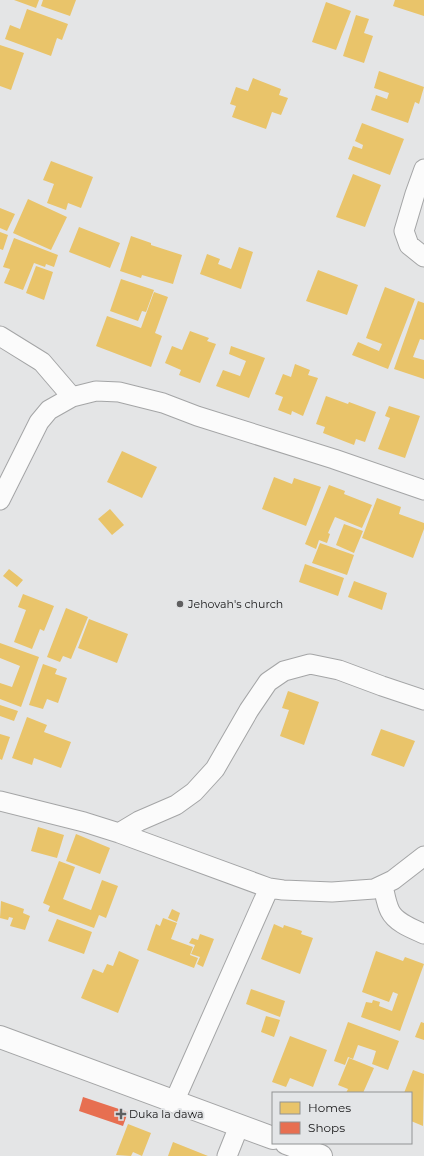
<svg xmlns="http://www.w3.org/2000/svg" width="424" height="1156" font-family="Montserrat,sans-serif">
<style>
.homes{fill:#e9c46a}
.shops{fill:#e76f51}
.lines{fill:none;stroke-linecap:round;stroke-linejoin:round}
.street-casing{stroke:#a4a5a6;stroke-width:21}
.secondary-casing{stroke:#a4a5a6;stroke-width:24}
.street{stroke:#fbfbfb;stroke-width:19}
.secondary{stroke:#fbfbfb;stroke-width:22}
.poi-dot{fill:#5f5f60;stroke:#e3e5e7;stroke-width:1.5}
.labels{text-anchor:middle;stroke-width:4;stroke-linejoin:round;paint-order:stroke}
.poi-label{font-size:11px;fill:#171718;stroke:#e3e5e7;text-anchor:start}
</style>
<rect width="100%" height="100%" fill="#e4e5e6"/>
<path class="homes" d="M14,0H39L36,8Z
M43,0H76L70,16L41,6Z
M395,0H424V16L393,6Z
M326,2L351,11L336,50L312,42Z
M27,9L68,24L62,40L57,38L51,56L5,39L10,25L20,29Z
M356,15L369,19L364,33L373,36L364,63L343,56Z
M0,45L24,53L11,90L0,86Z
M379,71L424,87L419,104L415,102L408,123L371,110L376,95L387,99L389,93L374,88Z
M253,78L281,89L279,95L288,98L281,115L272,112L266,129L232,117L236,106L230,104L236,87L248,91Z
M362,123L404,139L390,175L348,159L353,146L362,149L363,145L355,141Z
M51,161L93,177L81,208L68,203L66,210L47,203L54,184L43,180Z
M353,174L381,185L365,227L336,217Z
M28,199L67,217L51,250L13,233Z
M0,208L15,214L7,231L0,228Z
M79,227L120,243L110,268L69,252Z
M0,232L8,235L3,250L0,249Z
M131,236L151,243V245L182,255L173,284L142,275L141,278L120,271Z
M14,238L58,255L54,267L46,264L45,267L34,263L23,290L4,283L10,269L3,267Z
M239,247L253,252L241,289L200,274L207,254L220,259L218,264L231,269Z
M36,266L53,272L44,300L26,293Z
M318,270L358,285L347,315L306,301Z
M121,279L154,290L146,312L142,311L138,321L110,311Z
M385,287L415,299L388,369L352,355L358,342L379,351L382,344L366,338Z
M154,292L168,297L155,333L162,336L151,367L96,346L107,316L141,328Z
M418,301L424,303V340L420,339L413,357L424,360V379L394,369Z
M190,331L209,338L207,341L216,344L200,383L179,375L181,370L165,363L172,346L182,350Z
M231,346L265,358L249,398L216,386L223,370L240,376L246,361L229,354Z
M295,364L310,370L308,375L318,378L303,416L292,411L291,415L278,410L283,397L275,394L283,374L291,377Z
M326,396L348,404L349,402L376,412L365,442L356,439L354,445L323,433L325,427L316,424Z
M389,406L420,416L405,458L378,449L390,418L385,416Z
M122,451L157,467L142,498L107,482Z
M274,477L292,484L294,478L321,487L306,526L262,509Z
M329,485L345,491L344,494L372,505L362,528L335,517L328,533L330,534L327,543L319,540L316,549L305,544Z
M377,498L401,507L399,514L424,523V529L413,558L362,538Z
M110,509L124,525L112,535L98,519Z
M344,524L363,531L354,553L336,545Z
M320,543L354,555L347,575L312,563Z
M305,564L344,578L338,596L299,582Z
M9,569L23,580L17,587L3,576Z
M354,581L387,593L382,610L348,597Z
M23,594L54,606L44,631L40,629L32,649L14,642L26,610L18,607Z
M66,608L88,617L71,659L63,656L60,662L47,657Z
M89,619L128,634L117,663L78,648Z
M0,643L39,657L21,707L0,699V683L12,687L20,666L0,658Z
M43,664L57,669L55,674L67,678L58,703L47,699L43,709L29,705Z
M288,691L319,702L304,745L280,736L289,710L282,708Z
M0,705L18,711L14,721L0,716Z
M27,717L47,725L44,732L71,742L61,768L34,758L32,765L12,758Z
M381,729L415,741L404,767L371,755Z
M0,734L10,737L2,760L0,759Z
M38,827L64,835L57,858L31,851Z
M76,834L110,848L100,874L66,861Z
M59,861L75,867L63,899L91,910L102,880L118,886L106,918L99,915L94,928L48,911L50,906L43,903Z
M1,901L24,909L23,913L30,916L25,930L10,926L13,918L9,917L8,920L0,918Z
M172,909L180,913L177,922L168,918Z
M163,918L177,923L171,939L193,947L190,955L198,958L194,968L147,950L156,924L160,926Z
M57,919L92,932L84,954L48,941Z
M274,924L283,928L284,925L302,931L301,934L313,938L300,974L261,959Z
M200,934L214,939L203,967L197,964L200,957L191,954L195,945L189,943L192,938L198,940Z
M119,951L139,960L118,1013L81,998L93,969L103,973L107,964L113,966Z
M376,951L403,961L405,957L424,964L400,1031L361,1017L366,1002L372,1003L373,1000L380,1002L379,1006L392,1011L398,994L393,992L389,1002L362,992Z
M251,989L285,1001L280,1017L246,1004Z
M266,1016L280,1020L274,1037L261,1032Z
M348,1022L399,1041L388,1070L372,1064L376,1051L358,1045L353,1059L348,1057L345,1065L334,1061Z
M421,1022L424,1023V1040L415,1037Z
M290,1036L327,1050L313,1087L290,1078L286,1087L272,1082Z
M349,1058L374,1068L363,1093H346L348,1089L338,1085Z
M413,1070L424,1074L423,1126L411,1121V1093H404Z
M128,1124L151,1133L142,1156L133,1152L131,1156L116,1155Z
M173,1142L208,1156H168Z"/>
<path class="shops" d="M83,1097L128,1112L123,1126L79,1111Z"/>
<g class="lines">
<g class="street-casing">
<path id="street" d="M424,169L415,194L404,231L409,245L424,257
M0,336L42,362L72,397
M0,500L39,422L49,410L72,397L96,391L119,392L163,403L197,416L334,459L424,490
M0,801L84,822L119,833L269,888L283,890L332,892L374,889L393,880L424,856
M119,833L139,821L176,805L194,792L215,769L249,710L268,682L284,671L310,664L339,670L382,686L424,700
M383,886C385,894 386,903 390,911C396,923 413,929 424,934
M174,1102L269,888
M227,1156L239,1126"/>
</g>
<g class="secondary-casing">
<path id="secondary" d="M0,1037L273,1138
M286,1143L321,1156"/>
</g>
<use href="#street" class="street"/>
<use href="#secondary" class="secondary"/>
</g>
<g class="poi-dot">
<circle cx="180" cy="604" r="4"/>
<path d="M119 1108h4v4h4v4h-4v4h-4v-4h-4v-4h4z"/>
</g>
<g class="labels">
<g class="poi-label">
<text x="188" y="608">Jehovah's church</text>
<text x="129" y="1118">Duka la dawa</text>
</g>
</g>
<rect x="272" y="1092" width="140" height="52" fill="#e3e5e7" stroke="#919394"/>
<rect x="280" y="1102" width="20" height="12" fill="#e9c46a" stroke="#919394"/>
<text x="308" y="1112" font-size="12" fill="#171718">Homes</text>
<rect x="280" y="1122" width="20" height="12" fill="#e76f51" stroke="#919394"/>
<text x="308" y="1132" font-size="12" fill="#171718">Shops</text>
</svg>
